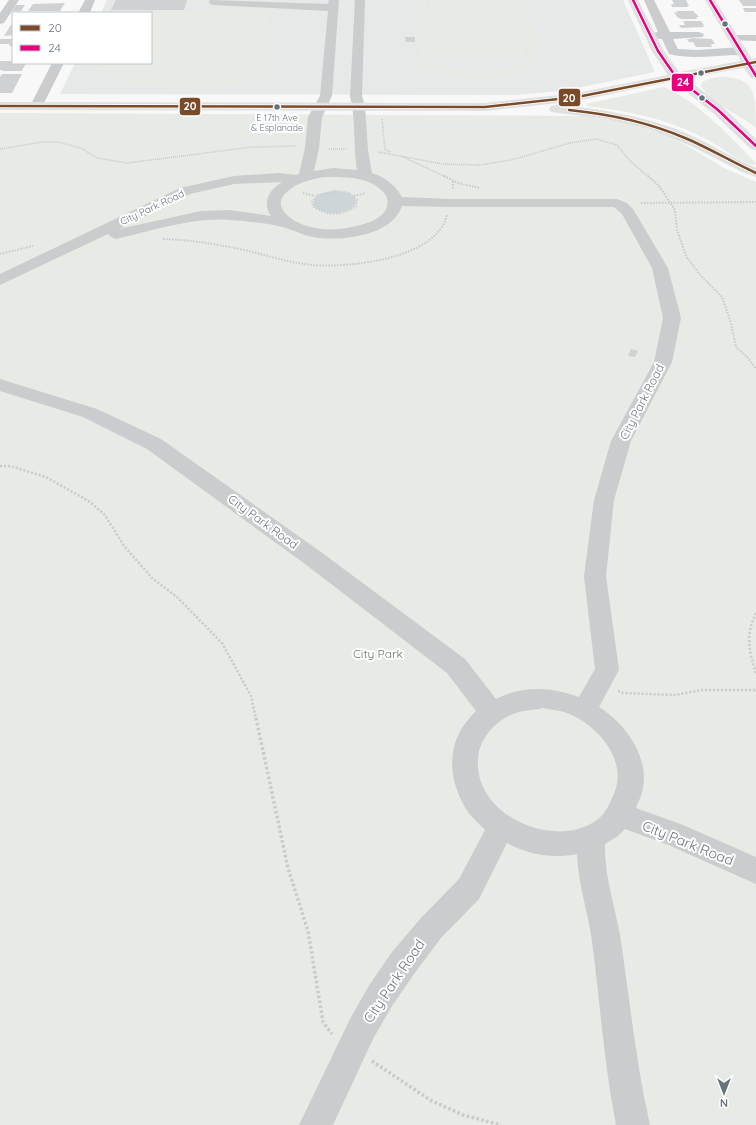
<svg xmlns="http://www.w3.org/2000/svg" width="756" height="1125" font-family="Quicksand,sans-serif">
<style>
.built{fill:#e7e8e8}
.green{fill:#e7eae5}
.water{fill:#ced5d8}
.building{fill:#cfd1d2}
.lines{fill:none;stroke-linecap:round;stroke-linejoin:round}
.path-far3{stroke:#c8cacb;stroke-width:1.5;stroke-dasharray:1 1;stroke-linecap:butt}
.path-far2{stroke:#c8cacb;stroke-width:2;stroke-dasharray:1.5 1.5;stroke-linecap:butt}
.path-far1{stroke:#c8cacb;stroke-width:2.5;stroke-dasharray:2 2;stroke-linecap:butt}
.path{stroke:#c8cacb;stroke-width:3.5;stroke-dasharray:2.5 2.5;stroke-linecap:butt}
.minor{fill:#cbcccd;fill-rule:evenodd}
.major{fill:#dfe0e0;fill-rule:evenodd}
.bus-1-casing{stroke:#fff;stroke-width:4}
.bus-2-casing{stroke:#fff;stroke-width:4}
.bus-1{stroke:#7a4b2a;stroke-width:2.5}
.bus-2{stroke:#e5007d;stroke-width:2.5}
.bus-dot{fill:#667480;stroke:#fff;stroke-width:1.5}
.labels{text-anchor:middle;stroke-width:4;stroke-linejoin:round;paint-order:stroke}
.far-bus-label{font-size:9px;fill:#667480;stroke:#fff}
.far-street-label{font-size:10px;fill:#667480;stroke:#fff}
.street-label{font-size:12px;fill:#667480;stroke:#fff}
.park-label{font-size:12px;fill:#687964;stroke:#fff}
.near-street-label{font-size:14px;fill:#667480;stroke:#fff}
.line-badge{stroke:#fff;stroke-width:1.5}
.badge-label{font-size:11px;text-anchor:middle;font-weight:bold;fill:#fff}
</style>
<rect width="100%" height="100%" fill="#f8f8f8"/>
<path class="built" d="M107,0H623L655,72L562,91L515,95L60,94L75,63H151V13H101Z"/>
<path class="green" d="M417,0H426L430,53C439,80 528,81 529,53L517,0H526L539,53C539,82 475,79 456,75C447,74 437,71 429,66V73H421Z
M429,0H513L526,57L434,56Z
M254,9L262,10L269,18L267,32L278,78C228,86 177,93 126,81C116,78 100,74 96,63H151V13H143Z
M718,77C756,76 756,94 756,128C739,113 713,106 701,86L702,82L709,79Z
M664,87C701,104 728,135 756,163V165C746,166 725,150 715,144C677,121 631,111 587,106L586,104Z
M0,113L583,116L612,120L659,133L686,145L724,168L756,182V1125H0Z"/>
<path class="water" d="M335,191C343,192 351,193 356,200L355,205C344,215 325,216 314,206V200C319,193 327,192 335,191Z"/>
<path class="building" d="M116,0H187L184,10H111Z
M672,0H686L689,6H687L688,7H672L671,4H674Z
M739,0H756V6H743Z
M65,3L60,11H28L33,4Z
M16,5H25L21,11H12Z
M743,8H756V12H745Z
M676,11H693L699,17H696L697,19H681L677,17L674,12L678,13Z
M683,21H701L704,25H703L704,27L681,28L679,25H685Z
M11,25H13V35L4,36Z
M405,37H415V42H406Z
M691,38L712,39L715,44H711L712,47H696L693,42H689L687,39H691Z
M0,39H13V46H9L10,44H0Z
M0,61H13V63H26L22,71H4L0,70Z
M2,74H22L12,93H0V77Z
M631,349L638,351L635,357L628,356Z"/>
<g class="lines">
<path class="path-far3" d="M382,119L385,150L391,152
M0,149L43,142H58L81,148L97,158L127,163L253,147L296,146
M329,149H346
M378,152L443,164L480,165L511,160L570,143L596,139L617,145L631,162L649,177
M403,157L446,177"/>
<path class="path-far2" d="M444,176L458,183L479,188
M648,176L659,186L675,210L677,230L686,256L700,275L722,297L731,323L736,347L748,358L756,369
M453,181V189
M335,191L349,193L357,200L356,206C343,216 326,216 313,206L312,202L318,195Z
M303,193L315,196
M354,196L366,193
M641,203L756,202
M163,239C191,240 217,244 244,250C267,255 289,263 313,265C349,268 437,259 447,215
M0,254L33,246"/>
<path class="path-far1" d="M0,466H10L46,477L90,502L105,515L124,546L153,579L177,597L222,643L251,696L256,719
M756,613C745,636 749,650 756,674
M618,691L623,693L675,695L702,690H756"/>
<path class="path" d="M256,718L288,868L308,931L323,1022L332,1034
M372,1061L430,1100L463,1115L501,1125"/>
<path class="minor" d="M9,0H19L4,23L0,24V13Z
M85,0H95L90,13H78Z
M210,0L328,4L329,0H339L332,96L322,117L319,148L314,171L333,168L357,170C353,146 356,119 350,96L355,0H365L362,96L365,106L368,150L372,173C385,177 395,185 402,197L451,199H617L627,203L633,209L668,268L681,318L672,362L631,441L614,500L606,576L619,670L599,707C625,723 649,756 643,788C642,795 638,802 636,808L683,825L756,857V884L666,844L625,829L618,836L605,844C604,877 616,908 621,941C630,1002 636,1064 650,1125H616C604,1064 600,1002 592,941C588,912 578,883 577,854C552,859 529,855 507,843L479,899L441,938L414,974L392,1006L373,1039L333,1125H299L351,1017L370,984L392,952L421,918L459,879L485,830C479,824 471,817 466,809C451,784 446,754 462,728C466,722 471,716 476,711L447,673L305,564L147,449L83,417L0,391V379L97,409L161,439L321,552L465,659L496,699C523,685 552,687 579,697L595,669L584,576L594,500L611,441L654,362L663,318L652,268L622,214L614,207H451L402,206C392,236 341,242 313,237C302,235 292,229 282,227C265,223 247,221 230,220C193,217 152,231 116,239L111,237L108,234L0,285V274L180,188L234,176L279,173L296,175L299,174L305,148L308,117L320,96L328,11L214,5L210,4L209,2ZM325,177C345,177 371,176 385,194C389,199 388,206 385,211C379,220 366,224 356,226C340,230 322,231 307,226C292,222 269,206 288,191C298,182 312,179 325,177ZM282,182C269,189 262,203 271,216L230,210L201,211L119,229L190,194L234,184ZM543,708C550,710 557,710 564,712C597,723 630,761 613,796C608,807 605,815 594,822C552,848 482,817 478,768C477,754 480,743 489,732C496,723 506,716 516,713C524,710 534,710 543,708Z
M644,0H654L670,32H698L702,33L704,35L702,37L673,39L678,49L697,50L741,47L745,48L747,51L745,54L741,55C716,55 693,60 669,54L662,39L649,38L647,36L649,34L658,32Z
M733,35H756V41L729,40L727,38L729,36Z
M52,63H64L41,109H31L30,106Z"/>
<path class="major" d="M628,0H638L664,51L679,72L741,61L705,0H715L752,59L756,58V78H751L744,68L686,78L723,107L756,139V150L751,149L713,113L673,81L577,101L485,111L0,110V102L485,103L577,93L668,75L652,51Z
M556,105C597,108 637,115 676,129C704,140 729,156 756,168V177L742,172L691,146L651,130L606,119L551,112L549,109L551,106Z"/>
<g class="bus-1-casing">
<path id="bus-1" d="M0,106L485,107L577,97L756,62
M569,110C609,114 648,122 685,138C709,148 732,162 756,173"/>
</g>
<g class="bus-2-casing">
<path id="bus-2" d="M633,0L658,51L676,77L718,110L756,146
M710,0L756,76"/>
</g>
<use href="#bus-1" class="bus-1"/>
<use href="#bus-2" class="bus-2"/>
</g>
<g class="bus-dot">
<circle cx="725" cy="24" r="3.5"/>
<circle cx="701" cy="73" r="3.5"/>
<circle cx="702" cy="98" r="3.5"/>
<circle cx="277" cy="107" r="3.5"/>
</g>
<g class="labels">
<g class="far-bus-label">
<text x="277" y="121">E 17th Ave<tspan x="277" dy="10">&amp; Esplanade</tspan></text>
</g>
<g class="far-street-label">
<text transform="translate(152 207) rotate(-25)" y="4">City Park Road</text>
</g>
<g class="street-label">
<text transform="translate(642 402) rotate(-63)" y="4">City Park Road</text>
<text transform="translate(263 522) rotate(36)" y="4">City Park Road</text>
</g>
<g class="park-label">
<text x="378" y="658">City Park</text>
</g>
<g class="near-street-label">
<text transform="translate(688 843) rotate(22)" y="5">City Park Road</text>
<text transform="translate(394 981) rotate(-56)" y="5">City Park Road</text>
</g>
</g>
<g class="line-badge">
<rect x="671" y="73" width="23" height="19" rx="4" fill="#e5007d"/>
<rect x="558" y="88" width="23" height="19" rx="4" fill="#7a4b2a"/>
<rect x="179" y="97" width="22" height="19" rx="4" fill="#7a4b2a"/>
</g>
<g class="badge-label">
<text x="683" y="86">24</text>
<text x="569" y="102">20</text>
<text x="190" y="110">20</text>
</g>
<rect x="12" y="12" width="140" height="52" fill="#ffffff" stroke="#c2c7cc"/>
<rect x="20" y="25" width="20" height="6" fill="#7a4b2a" stroke="#c2c7cc"/>
<text x="48" y="32" font-size="12" fill="#667480">20</text>
<rect x="20" y="45" width="20" height="6" fill="#e5007d" stroke="#c2c7cc"/>
<text x="48" y="52" font-size="12" fill="#667480">24</text>
<g transform="translate(724 1093) rotate(180)" stroke="#ffffff" stroke-width="3" paint-order="stroke">
<path d="M0-3L7 15L0 10L-7 15Z" fill="#667480"/>
<text y="-6" font-size="11" font-weight="bold" text-anchor="middle" fill="#667480">N</text>
</g>
</svg>
